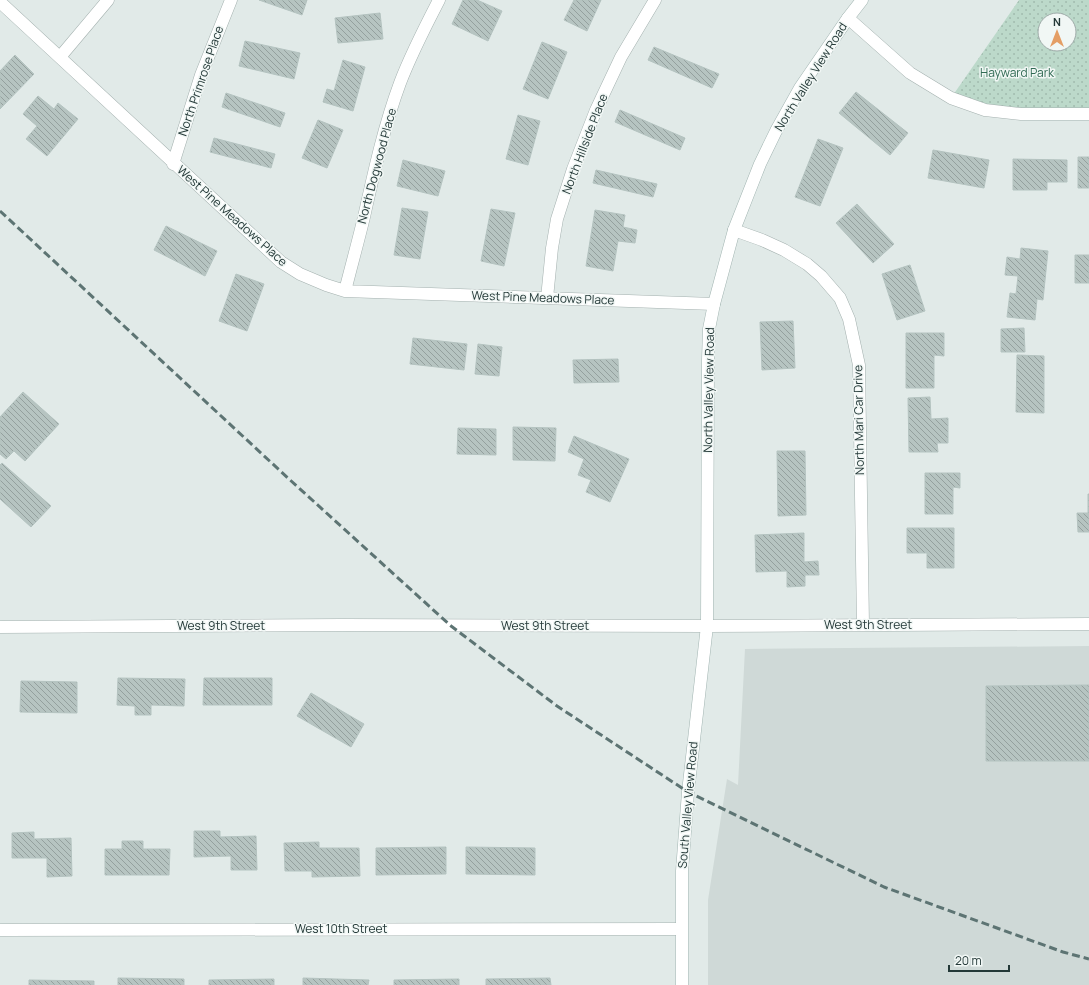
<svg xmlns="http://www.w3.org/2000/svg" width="1089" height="985" font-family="Manrope,sans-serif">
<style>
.built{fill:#cfd9d7}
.grass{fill:url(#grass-dots);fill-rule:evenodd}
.building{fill:url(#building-back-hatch);stroke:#b4c3c0}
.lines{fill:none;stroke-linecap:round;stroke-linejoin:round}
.street-casing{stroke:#a4b1af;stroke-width:13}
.secondary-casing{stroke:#a1b4b1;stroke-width:13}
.street{stroke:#fff;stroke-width:12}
.secondary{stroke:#fff;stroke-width:12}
.rail{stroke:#5d7473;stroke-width:3;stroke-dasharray:8 4;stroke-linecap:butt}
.labels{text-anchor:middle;stroke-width:3;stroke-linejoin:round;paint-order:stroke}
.park-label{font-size:12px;fill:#316b54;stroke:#f1f7f5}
.street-label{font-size:12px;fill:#233837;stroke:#f1f7f5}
</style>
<defs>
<pattern id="grass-dots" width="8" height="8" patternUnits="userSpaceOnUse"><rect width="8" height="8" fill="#bcd9ca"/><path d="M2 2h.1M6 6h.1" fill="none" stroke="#a1bbae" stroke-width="1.8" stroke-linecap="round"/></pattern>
<pattern id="building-back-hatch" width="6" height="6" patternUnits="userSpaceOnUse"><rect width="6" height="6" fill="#b6c4c1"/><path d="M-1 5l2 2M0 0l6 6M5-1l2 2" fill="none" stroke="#94a09e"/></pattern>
</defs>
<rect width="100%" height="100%" fill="#e1eae8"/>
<path class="built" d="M1089,646V985H708V900L727,779L738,785L745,649Z"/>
<path class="grass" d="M1019,0H1089V113L1021,114L951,98ZM1045,20H1069V44H1045Z"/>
<path class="building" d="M259,0H307L302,15Z
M463,0H477L502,11L488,41L452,24Z
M574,0H601L587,31L564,20Z
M380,13L383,39L338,43L335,18Z
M245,41L300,53L294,79L239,66Z
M542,42L567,52L548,99L523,89Z
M654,47L719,74L712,88L648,60Z
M15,55L34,74L0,109V71Z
M343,60L365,67L353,111L323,102L327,89L334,91Z
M856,92L908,133L890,155L839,113Z
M226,93L285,113L280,127L222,107Z
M38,96L54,109L58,103L78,119L47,156L26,139L37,126L23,114Z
M620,110L685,138L680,150L615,122Z
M518,115L540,121L528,165L506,159Z
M318,120L343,130L327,168L302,158Z
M214,138L275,154L271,168L210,152Z
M818,139L843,148L820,206L795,197Z
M933,150L989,160L984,188L928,178Z
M1078,157H1089V188H1078Z
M1013,159L1067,160V182H1047V190H1013Z
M403,160L445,171L438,196L397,186Z
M596,170L657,184L653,197L593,183Z
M857,204L894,244L873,263L836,223Z
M402,208L428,212L420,259L394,255Z
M491,209L515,213L504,266L481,261Z
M595,210L625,215L623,227L637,230L635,243L618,241L613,271L586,266Z
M166,226L217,251L205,276L154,250Z
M1021,248L1048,251L1043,300L1037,299L1035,320L1007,317L1010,293L1016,294L1018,276L1005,275L1007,257L1020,259Z
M1075,255H1089V283H1075Z
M910,265L925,311L897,320L882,274Z
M236,274L264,284L247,331L219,321Z
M793,321L795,368L762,370L760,322Z
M1024,328L1025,352H1001V329Z
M906,333H944V356L934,355V388H906Z
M413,338L467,344L464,370L410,364Z
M478,344L502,347L499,376L475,374Z
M1017,355L1044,356V413L1016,412Z
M618,359L619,382L574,383L573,360Z
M23,392L59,424L25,461L14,451L6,459L0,454V417Z
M930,397L931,419L948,418V443H937L938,452H909L908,398Z
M513,427L556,428L555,461L513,460Z
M458,428L496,429V455L457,454Z
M574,436L629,459L610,502L586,492L591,480L578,475L584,459L568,452Z
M777,451H805L806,515L778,516Z
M2,463L51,506L31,527L0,499V465Z
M925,473H960V488L953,487V514H925Z
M1088,494H1089V532H1078L1077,513H1088Z
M907,528H954V568H927V553H907Z
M804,533V562L818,561L819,575H805V586L787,587V571L756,572L755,535Z
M118,678L185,679L184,706L151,705V715H135V706L117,705Z
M204,678H272V705H203Z
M21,681L77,682V713L20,712Z
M1089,685V761H986V686Z
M311,693L364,724L351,747L297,716Z
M194,831H220V837L256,836L257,870H231V856L194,857Z
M34,832V839L71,838L72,876L47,877V858H12V833Z
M122,841H143V849H170L169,875H105V849H122Z
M319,842V848H359L360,876L312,877V871H285L284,843Z
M446,847V874L376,875V848Z
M466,847L535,848V875L466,874Z
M118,978L184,979V985H118Z
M303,978L369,980L368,985H303Z
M550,978L551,985H486V979Z
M274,979V985H209V980Z
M459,979V985H394V980Z
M29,980L94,981V985H29Z"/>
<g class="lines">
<g class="street-casing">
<path id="street" d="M0,2L281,262L300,274L326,285L345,291L714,304
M848,18L910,73L951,98L985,110L1021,114H1089
M60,57L108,0
M173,164L201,75L231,0
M734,230L762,240L784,250L807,264L821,276L840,298L849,319L859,365L863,625
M345,291C351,267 358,242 364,217C374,172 384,126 400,83C411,54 425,27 439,0
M547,298L552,248L557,219L573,169L596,110L621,57L655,0
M0,627L342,625L707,626L1089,624
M0,930L681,929"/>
</g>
<g class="secondary-casing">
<path id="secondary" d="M682,985V871L688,792L707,626L708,360L709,329L714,304L734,230L760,164L776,131L800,88L848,18L862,0"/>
</g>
<use href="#street" class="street"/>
<use href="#secondary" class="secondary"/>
<path class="rail" d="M0,211L289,479L451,626L557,706L688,792L884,887L1063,952L1089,959"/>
</g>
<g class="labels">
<g class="park-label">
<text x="1017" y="77">Hayward Park</text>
</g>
<g class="street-label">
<text transform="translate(811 77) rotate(-58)" y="4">North Valley View Road</text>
<text transform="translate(201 81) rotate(-71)" y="4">North Primrose Place</text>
<text transform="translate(585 144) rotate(-69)" y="4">North Hillside Place</text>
<text transform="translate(377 166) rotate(-75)" y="4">North Dogwood Place</text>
<text transform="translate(232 216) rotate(42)" y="4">West Pine Meadows Place</text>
<text transform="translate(543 298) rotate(2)" y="4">West Pine Meadows Place</text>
<text transform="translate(709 390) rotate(-89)" y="4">North Valley View Road</text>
<text transform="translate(859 420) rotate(-91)" y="4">North Mari Car Drive</text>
<text x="868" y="629">West 9th Street</text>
<text x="221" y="630">West 9th Street</text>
<text x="545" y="630">West 9th Street</text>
<text transform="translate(688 805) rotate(-85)" y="4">South Valley View Road</text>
<text x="341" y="933">West 10th Street</text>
</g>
</g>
<g transform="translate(1057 32)"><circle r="19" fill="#f1f7f5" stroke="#9faba9"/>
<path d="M0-3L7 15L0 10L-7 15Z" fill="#e49e65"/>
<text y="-6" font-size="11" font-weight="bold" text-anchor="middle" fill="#233837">N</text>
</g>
<path d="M949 965v6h60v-6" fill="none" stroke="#233837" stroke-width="2"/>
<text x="955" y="965" font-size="12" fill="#233837" stroke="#f1f7f5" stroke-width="3" paint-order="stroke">20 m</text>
</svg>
